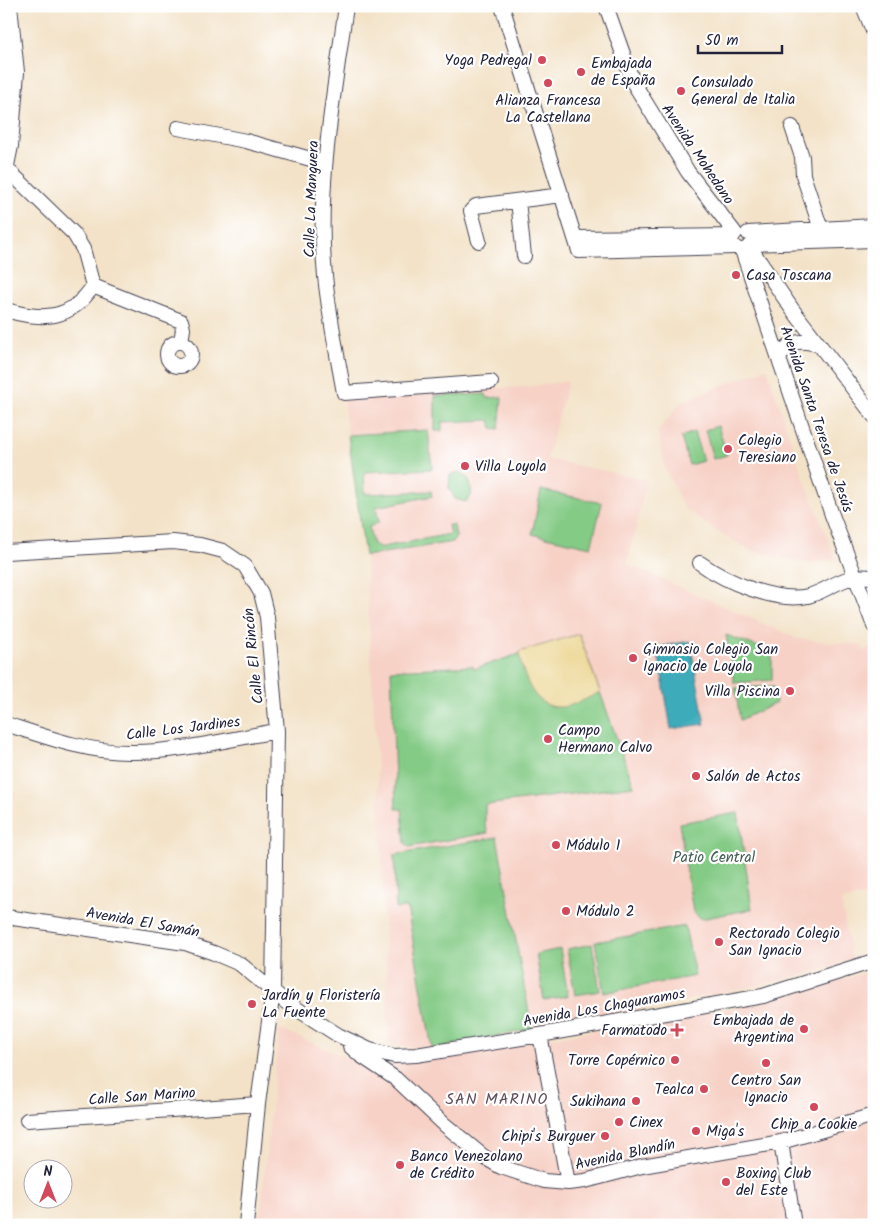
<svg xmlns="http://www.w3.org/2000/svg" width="880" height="1231" font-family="Kalam,sans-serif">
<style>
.built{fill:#f7d1c6}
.green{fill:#84cb86;stroke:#537660}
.sand{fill:#eeda9e;stroke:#887e6c}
.water{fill:#3cabba;stroke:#2f667a}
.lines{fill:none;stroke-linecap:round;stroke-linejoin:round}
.minor-casing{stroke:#413f50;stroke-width:16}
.minor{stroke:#fff;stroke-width:14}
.poi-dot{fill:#d1495b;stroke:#fff;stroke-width:2}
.labels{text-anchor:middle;stroke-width:4.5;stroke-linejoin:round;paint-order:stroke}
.poi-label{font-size:15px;fill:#22223b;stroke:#fff;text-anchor:start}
.street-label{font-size:15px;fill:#22223b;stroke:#fff}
.park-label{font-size:15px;fill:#445d55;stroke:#fff}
.neighbourhood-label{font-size:16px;letter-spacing:1px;fill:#62505c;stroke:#fff}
</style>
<rect width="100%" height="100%" fill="#fff"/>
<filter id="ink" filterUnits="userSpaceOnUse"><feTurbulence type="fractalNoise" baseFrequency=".02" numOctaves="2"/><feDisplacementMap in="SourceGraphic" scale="10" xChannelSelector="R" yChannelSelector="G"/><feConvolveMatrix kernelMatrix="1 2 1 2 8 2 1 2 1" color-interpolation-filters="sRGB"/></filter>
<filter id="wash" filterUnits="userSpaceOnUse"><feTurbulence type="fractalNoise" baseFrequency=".0096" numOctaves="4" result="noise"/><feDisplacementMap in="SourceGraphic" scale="20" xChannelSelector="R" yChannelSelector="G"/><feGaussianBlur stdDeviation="1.12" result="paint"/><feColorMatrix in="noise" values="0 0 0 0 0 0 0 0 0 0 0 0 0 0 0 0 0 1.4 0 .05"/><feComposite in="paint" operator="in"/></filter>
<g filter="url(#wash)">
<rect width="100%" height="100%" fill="#f3e2c7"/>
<path class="built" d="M767,368L800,469L836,559L806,563L750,550L716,531L684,508L665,468L658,431L681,402Z
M568,381L547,459L647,480L627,564L798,639L861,645L865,651L874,643V894L841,901L852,959L838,963L839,966L739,990L432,1049L389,1046L381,835L365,556L343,400L348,397L426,390L526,387Z
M874,970V1225H259L279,1030L287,1032L370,1068L761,1003Z"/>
<path class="green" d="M486,394L487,398L502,397L499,429L492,428L490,420L442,422V431H435V396Z
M718,426L727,455L713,459L705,430Z
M428,430L432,469L364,472L365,494L431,491L432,496L376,507L379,522L369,527L373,545H377L378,548L450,534L448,525H454L456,537L453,542L365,556L348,435Z
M694,432L703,461L689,465L681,437Z
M459,472C470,476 472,486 471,496L466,502L455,499L449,488L450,475Z
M541,490L602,503L591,547L532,534Z
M579,634L634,786L485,805V823L488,833L409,847L405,843L402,809H396L391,670L473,666L474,669Z
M726,635L772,652V680L734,683Z
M773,686L776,703L740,720L735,688Z
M738,813L752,909L701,919L693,912L679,823Z
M497,837L532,1029L432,1049L407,907L396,909L394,855Z
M685,926L695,976L604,993L595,942Z
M592,944L600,991L575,995L567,949Z
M560,949L568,996L544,1000L536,954Z"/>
<path class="sand" d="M579,634L600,692C590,697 579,703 568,706C535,714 523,677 519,652Z"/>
<path class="water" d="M690,641L705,724L671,729L657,647Z"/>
</g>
<g filter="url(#ink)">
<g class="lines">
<g class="minor-casing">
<path id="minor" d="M346,6C334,95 316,186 325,276C329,315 337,354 344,393L491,382
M502,6L579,251L735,247
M606,6L633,82L688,172L735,233
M863,6L874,33
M792,127L802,157L803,175L821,229
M178,128L246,141L325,163
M6,170L11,146L17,72L10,6
M518,201L524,256
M748,233L874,226
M576,238L733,236
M479,241L471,211L476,206L562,195
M751,244L874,240
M749,246L792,309L874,416
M742,250L832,515L874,626
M93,286L181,321L183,329L181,342
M6,310C43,321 71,320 93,286L83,249L74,234L7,169
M167 354a12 12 0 1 1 24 0a12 12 0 1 1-24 0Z
M779,359C787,340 801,339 819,345
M6,552L173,542L200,545L223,551L245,566L261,593L267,617L277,731L273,991L258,1104L246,1225
M700,563C726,582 776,603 808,596C824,592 838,580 854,577C860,576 868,577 874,577
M6,724C46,737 87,752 129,752C175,753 231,739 277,731
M6,917L185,943L214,953L240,964L286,1002L338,1035L370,1050L394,1056L416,1055L540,1035L763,996L874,961
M540,1035L568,1183
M350,1046L360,1055L396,1079L445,1125L484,1157L501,1167L544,1181L568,1183L585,1181L642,1166L781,1142L874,1115
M27,1120L258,1104
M781,1142L794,1225"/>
</g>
<use href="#minor" class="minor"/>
</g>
</g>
<g class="poi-dot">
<circle cx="542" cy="60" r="5"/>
<circle cx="581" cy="72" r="5"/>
<circle cx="548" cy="83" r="5"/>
<circle cx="681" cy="91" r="5"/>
<circle cx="736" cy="275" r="5"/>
<circle cx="728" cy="449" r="5"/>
<circle cx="465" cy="466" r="5"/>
<circle cx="633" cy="658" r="5"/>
<circle cx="790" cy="691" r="5"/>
<circle cx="548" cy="739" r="5"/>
<circle cx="696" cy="776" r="5"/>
<circle cx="556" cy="845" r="5"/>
<circle cx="566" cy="911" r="5"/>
<circle cx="719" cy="942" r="5"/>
<circle cx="252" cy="1004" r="5"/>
<circle cx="804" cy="1029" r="5"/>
<path d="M674.5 1022.5h5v5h5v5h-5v5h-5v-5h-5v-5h5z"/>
<circle cx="675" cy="1060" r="5"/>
<circle cx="766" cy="1063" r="5"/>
<circle cx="704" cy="1089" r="5"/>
<circle cx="636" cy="1101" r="5"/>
<circle cx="814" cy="1107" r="5"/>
<circle cx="619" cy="1122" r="5"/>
<circle cx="696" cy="1131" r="5"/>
<circle cx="605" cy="1136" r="5"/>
<circle cx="400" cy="1165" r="5"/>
<circle cx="726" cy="1182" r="5"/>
</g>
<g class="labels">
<g class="poi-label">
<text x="532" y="65" text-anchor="end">Yoga Pedregal</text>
<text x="591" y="68">Embajada<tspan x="591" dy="17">de España</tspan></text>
<text x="691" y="87">Consulado<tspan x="691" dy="17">General de Italia</tspan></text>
<text x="548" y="105" text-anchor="middle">Alianza Francesa<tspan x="548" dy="17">La Castellana</tspan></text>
<text x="746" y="280">Casa Toscana</text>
<text x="738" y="445">Colegio<tspan x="738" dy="17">Teresiano</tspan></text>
<text x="475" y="471">Villa Loyola</text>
<text x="643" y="654">Gimnasio Colegio San<tspan x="643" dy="17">Ignacio de Loyola</tspan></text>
<text x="780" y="696" text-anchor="end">Villa Piscina</text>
<text x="558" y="735">Campo<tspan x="558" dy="17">Hermano Calvo</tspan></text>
<text x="706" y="781">Salón de Actos</text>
<text x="566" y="850">Módulo 1</text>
<text x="576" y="916">Módulo 2</text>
<text x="729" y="938">Rectorado Colegio<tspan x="729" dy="17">San Ignacio</tspan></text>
<text x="262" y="1000">Jardín y Floristería<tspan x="262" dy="17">La Fuente</tspan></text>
<text x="794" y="1025" text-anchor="end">Embajada de<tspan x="794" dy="17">Argentina</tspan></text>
<text x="667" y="1035" text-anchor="end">Farmatodo</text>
<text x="665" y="1065" text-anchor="end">Torre Copérnico</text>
<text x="766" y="1085" text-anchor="middle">Centro San<tspan x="766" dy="17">Ignacio</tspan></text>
<text x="694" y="1094" text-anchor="end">Tealca</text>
<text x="626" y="1106" text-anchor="end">Sukihana</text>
<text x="629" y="1127">Cinex</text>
<text x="814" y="1129" text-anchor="middle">Chip a Cookie</text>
<text x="706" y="1136">Miga's</text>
<text x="595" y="1141" text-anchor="end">Chipi's Burguer</text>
<text x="410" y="1161">Banco Venezolano<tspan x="410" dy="17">de Crédito</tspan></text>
<text x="736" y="1178">Boxing Club<tspan x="736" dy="17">del Este</tspan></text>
</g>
<g class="street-label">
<text transform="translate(698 154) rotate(56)" y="5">Avenida Mohedano</text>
<text transform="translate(311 199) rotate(-88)" y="5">Calle La Manguera</text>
<text transform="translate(817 419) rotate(71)" y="5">Avenida Santa Teresa de Jesús</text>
<text transform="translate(253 656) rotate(-96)" y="5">Calle El Rincón</text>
<text transform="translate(183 728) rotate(-7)" y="5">Calle Los Jardines</text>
<text transform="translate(143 922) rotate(10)" y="5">Avenida El Samán</text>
<text transform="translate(604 1007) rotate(-10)" y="5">Avenida Los Chaguaramos</text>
<text transform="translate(142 1096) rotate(-4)" y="5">Calle San Marino</text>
<text transform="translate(625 1154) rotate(-12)" y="5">Avenida Blandín</text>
</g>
<g class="park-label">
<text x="714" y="862">Patio Central</text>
</g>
<g class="neighbourhood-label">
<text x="497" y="1104">SAN MARINO</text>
</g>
</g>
<rect width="880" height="1231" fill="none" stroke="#fff" stroke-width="25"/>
<g transform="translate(48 1184)"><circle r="24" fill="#ffffff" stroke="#a7a7b1"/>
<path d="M0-4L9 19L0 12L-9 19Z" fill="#d1495b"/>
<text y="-8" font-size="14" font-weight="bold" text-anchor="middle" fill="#22223b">N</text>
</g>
<path d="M698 45v8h84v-8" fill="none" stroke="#22223b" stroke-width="2.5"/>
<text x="705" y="45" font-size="15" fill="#22223b" stroke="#ffffff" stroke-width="4" paint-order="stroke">50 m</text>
</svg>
